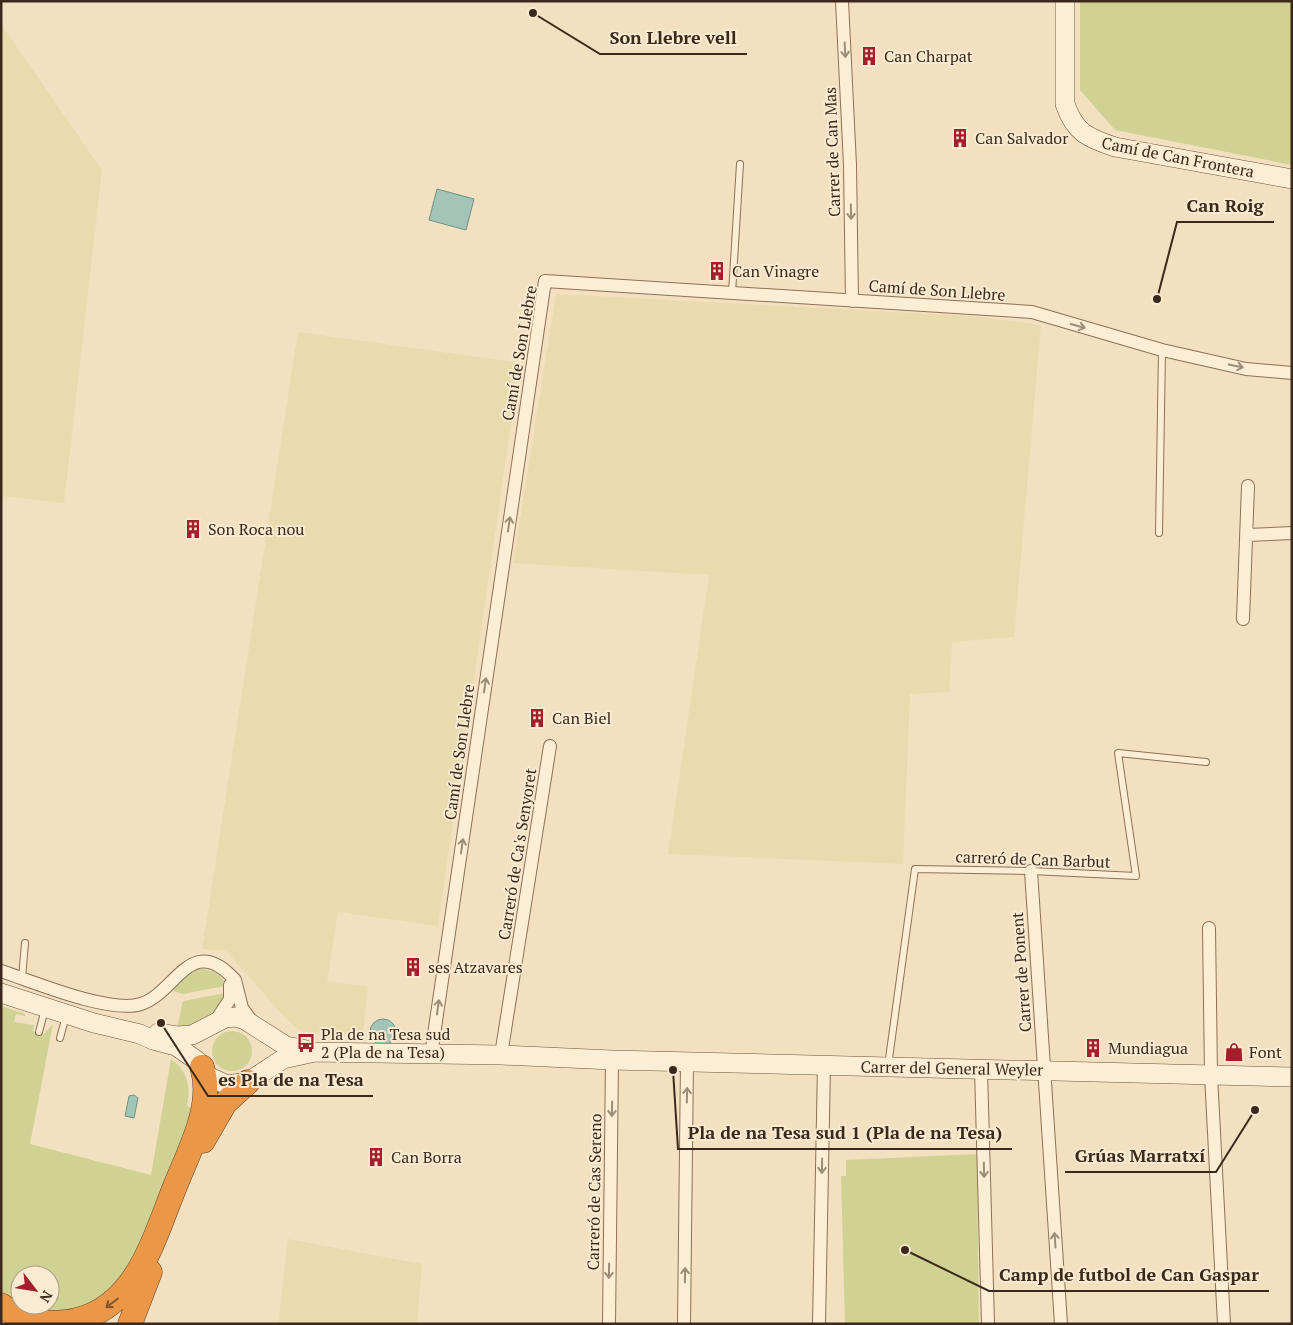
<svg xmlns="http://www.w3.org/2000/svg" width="1293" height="1325" font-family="'PT Serif',serif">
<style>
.farmland{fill:#e9dbad}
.green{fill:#d0d293;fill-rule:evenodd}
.water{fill:#a4c4b8;stroke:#699486}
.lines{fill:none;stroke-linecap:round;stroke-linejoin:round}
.lane-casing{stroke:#8e7056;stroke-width:8}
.street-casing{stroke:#8e7056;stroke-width:14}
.secondary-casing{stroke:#705039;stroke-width:20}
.highway-casing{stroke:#5b3e2b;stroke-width:25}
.lane{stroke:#fceed5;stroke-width:6}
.street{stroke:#fceed5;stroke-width:12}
.secondary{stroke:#fceed5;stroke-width:19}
.highway{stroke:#eb9748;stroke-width:24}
.oneway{stroke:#9c8c78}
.oneway2{stroke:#82552e}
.labels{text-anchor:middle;stroke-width:4;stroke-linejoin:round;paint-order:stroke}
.poi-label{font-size:16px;fill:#3c291c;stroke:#f9ead1;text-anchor:start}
.street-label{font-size:16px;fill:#3c291c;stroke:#f9ead1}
.leader{fill:none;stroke:#3c291c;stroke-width:2}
.callout-dot{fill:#3c291c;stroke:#f9ead1;stroke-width:2}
.callout-label{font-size:18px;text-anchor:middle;font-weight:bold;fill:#3c291c;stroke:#f9ead1;stroke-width:4;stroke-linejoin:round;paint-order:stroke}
</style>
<rect width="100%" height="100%" fill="#f3e0c1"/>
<path class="farmland" d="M1,24L102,170L64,503L1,496Z
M556,294L970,316L1041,325L1014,637L952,642L949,692L910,694L903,864L668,854L709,575L513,563Z
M298,332L520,363L438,926L338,912L327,982L368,986L363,1035L303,1033L289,1022L226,951L202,949Z
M288,1239L422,1264L417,1324H278Z"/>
<path class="green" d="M1080,1H1292V165L1115,130L1080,90Z
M197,969C210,969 222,972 225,986L183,994L173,991L182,978Z
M226,993L217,1009L198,1023L177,1028L183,1001Z
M1,1006L25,1014V1016L16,1014L14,1022L34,1025L33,1031L44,1034L53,1024L30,1144L151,1175L171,1059C188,1071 191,1088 187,1106L194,1109L132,1263C104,1312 48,1325 1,1296ZM20,1275H50V1305H20Z
M212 1051a20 20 0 1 1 40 0a20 20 0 1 1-40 0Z
M977,1154L979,1324H845L841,1176H846V1160Z"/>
<path class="water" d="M437,189L474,199L466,230L429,220Z
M370 1032a13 13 0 1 1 26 0a13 13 0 1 1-26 0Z
M134,1095L138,1098L134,1118L125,1116L129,1096Z"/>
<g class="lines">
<g class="lane-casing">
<path id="lane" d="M732,293L740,164
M1159,533L1162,350
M22,978L25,943
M39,1032L45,1009
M60,1038L66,1016
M888,1066L915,869L1031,871L1136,876L1118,753L1206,762"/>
</g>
<g class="street-casing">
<path id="street" d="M842,1L850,165L852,301
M1247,535L1292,533
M1243,619L1248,486
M1031,871L1061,1324
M1209,928L1211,1075L1224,1324
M1,971C34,982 110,1014 141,1004C176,993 191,931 235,980L242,1008L253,1023
M215,1022L230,999V985
M431,1055L545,281L1032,312L1162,350L1246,369L1292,373
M501,1055L550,746
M981,1069L988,1324
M609,1324L612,1060
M684,1324L687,1062
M819,1324L824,1065"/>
</g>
<g class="secondary-casing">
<path id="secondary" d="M1065,1V104C1075,133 1088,138 1115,147L1292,179
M1,993L94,1023L140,1034L153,1040L176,1046L196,1060L208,1076L227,1085L248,1082L283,1059L315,1052L501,1055L612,1060L1292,1077
M158,1033L177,1036L192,1035L225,1018L235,1017L245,1020L286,1046L307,1050"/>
</g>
<g class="highway-casing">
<path id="highway" d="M203,1141L225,1103L248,1082
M1,1305C21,1320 41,1325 66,1322C136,1313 153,1240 176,1184C190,1149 214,1105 202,1067
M130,1324L150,1272"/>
</g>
<use href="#lane" class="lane"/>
<use href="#street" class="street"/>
<use href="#secondary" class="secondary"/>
<use href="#highway" class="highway"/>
</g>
<defs><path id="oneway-shaft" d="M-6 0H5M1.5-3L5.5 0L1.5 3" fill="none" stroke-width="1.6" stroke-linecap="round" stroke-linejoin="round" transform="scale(1.25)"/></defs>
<g class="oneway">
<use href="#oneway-shaft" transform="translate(845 50) rotate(87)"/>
<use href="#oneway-shaft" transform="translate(851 212) rotate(89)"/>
<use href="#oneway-shaft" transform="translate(1078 326) rotate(16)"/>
<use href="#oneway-shaft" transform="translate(1236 366) rotate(12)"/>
<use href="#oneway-shaft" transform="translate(509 524) rotate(-82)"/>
<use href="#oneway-shaft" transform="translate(485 685) rotate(-82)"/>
<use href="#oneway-shaft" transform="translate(462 846) rotate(-82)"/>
<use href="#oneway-shaft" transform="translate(438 1007) rotate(-82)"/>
<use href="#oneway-shaft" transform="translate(687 1095) rotate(-89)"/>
<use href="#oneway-shaft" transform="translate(612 1109) rotate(91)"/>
<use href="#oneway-shaft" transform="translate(822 1166) rotate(91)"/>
<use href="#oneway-shaft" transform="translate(984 1170) rotate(89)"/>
<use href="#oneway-shaft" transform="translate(1055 1240) rotate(-94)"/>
<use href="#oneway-shaft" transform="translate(609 1271) rotate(91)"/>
<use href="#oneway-shaft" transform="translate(685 1275) rotate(-89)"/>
</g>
<use class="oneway2" href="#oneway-shaft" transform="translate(112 1303) rotate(143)"/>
<defs>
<g id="building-bare" transform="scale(1.5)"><path d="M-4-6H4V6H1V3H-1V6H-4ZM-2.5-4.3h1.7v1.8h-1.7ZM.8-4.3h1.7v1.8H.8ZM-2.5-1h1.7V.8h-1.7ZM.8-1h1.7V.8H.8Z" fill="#a41f2b" stroke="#f9ead1" stroke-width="2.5" paint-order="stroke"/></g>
<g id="bus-bare" transform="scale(1.5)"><path d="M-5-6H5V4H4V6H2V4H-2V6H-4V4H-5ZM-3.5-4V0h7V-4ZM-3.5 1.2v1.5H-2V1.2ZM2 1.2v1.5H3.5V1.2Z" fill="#a41f2b" stroke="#f9ead1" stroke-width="2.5" paint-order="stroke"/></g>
<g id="shop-bare" transform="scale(1.5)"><path d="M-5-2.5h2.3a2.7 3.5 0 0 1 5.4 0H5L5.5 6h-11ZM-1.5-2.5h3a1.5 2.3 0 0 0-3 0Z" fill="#a41f2b" stroke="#f9ead1" stroke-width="2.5" paint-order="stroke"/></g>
</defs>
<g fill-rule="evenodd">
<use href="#building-bare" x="869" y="56"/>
<use href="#building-bare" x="960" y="138"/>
<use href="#building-bare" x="717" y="271"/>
<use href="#building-bare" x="193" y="529"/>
<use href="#building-bare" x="537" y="718"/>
<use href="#building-bare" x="413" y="967"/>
<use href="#bus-bare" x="306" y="1043"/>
<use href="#building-bare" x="1093" y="1048"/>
<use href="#shop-bare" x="1234" y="1052"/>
<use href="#building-bare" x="376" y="1157"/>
</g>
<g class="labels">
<g class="poi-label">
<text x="884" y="62">Can Charpat</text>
<text x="975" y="144">Can Salvador</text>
<text x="732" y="277">Can Vinagre</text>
<text x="208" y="535">Son Roca nou</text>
<text x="552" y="724">Can Biel</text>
<text x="428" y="973">ses Atzavares</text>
<text x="321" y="1040">Pla de na Tesa sud<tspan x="321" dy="18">2 (Pla de na Tesa)</tspan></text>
<text x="1108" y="1054">Mundiagua</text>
<text x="1249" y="1058">Font</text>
<text x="391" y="1163">Can Borra</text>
</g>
<g class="street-label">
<text transform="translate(832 152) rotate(-92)" y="6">Carrer de Can Mas</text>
<text transform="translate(1178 157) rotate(11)" y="6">Camí de Can Frontera</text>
<text transform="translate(937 290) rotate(4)" y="6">Camí de Son Llebre</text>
<text transform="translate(519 353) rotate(-80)" y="6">Camí de Son Llebre</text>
<text transform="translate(459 752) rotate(-82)" y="6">Camí de Son Llebre</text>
<text transform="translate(517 854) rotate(-81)" y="6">Carreró de Ca's Senyoret</text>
<text transform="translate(1033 859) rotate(2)" y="6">carreró de Can Barbut</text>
<text transform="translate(1021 972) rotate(-94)" y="6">Carrer de Ponent</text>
<text transform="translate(952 1068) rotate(1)" y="6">Carrer del General Weyler</text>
<text transform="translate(594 1192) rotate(-89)" y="6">Carreró de Cas Sereno</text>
</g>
</g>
<path class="leader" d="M533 13L600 54H747M1157 299L1177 222H1274M161 1023L208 1096H373M673 1070L678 1149H1012M1255 1110L1216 1172H1065M905 1250L989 1291H1269"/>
<g class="callout-dot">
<circle cx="533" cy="13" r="5"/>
<circle cx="1157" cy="299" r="5"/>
<circle cx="161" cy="1023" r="5"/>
<circle cx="673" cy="1070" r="5"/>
<circle cx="1255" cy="1110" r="5"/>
<circle cx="905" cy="1250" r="5"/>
</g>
<g class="callout-label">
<text x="673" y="44">Son Llebre vell</text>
<text x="1225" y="212">Can Roig</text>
<text x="291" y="1086">es Pla de na Tesa</text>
<text x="845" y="1139">Pla de na Tesa sud 1 (Pla de na Tesa)</text>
<text x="1140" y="1162">Grúas Marratxí</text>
<text x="1129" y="1281">Camp de futbol de Can Gaspar</text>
</g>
<rect width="1293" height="1325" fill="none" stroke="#3c291c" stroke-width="5"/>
<g transform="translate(35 1290) rotate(121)"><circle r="24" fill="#f9ead1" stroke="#ad9d89"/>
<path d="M0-4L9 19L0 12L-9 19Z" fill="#a41f2b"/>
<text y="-8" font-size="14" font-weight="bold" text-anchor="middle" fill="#3c291c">N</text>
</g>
</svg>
